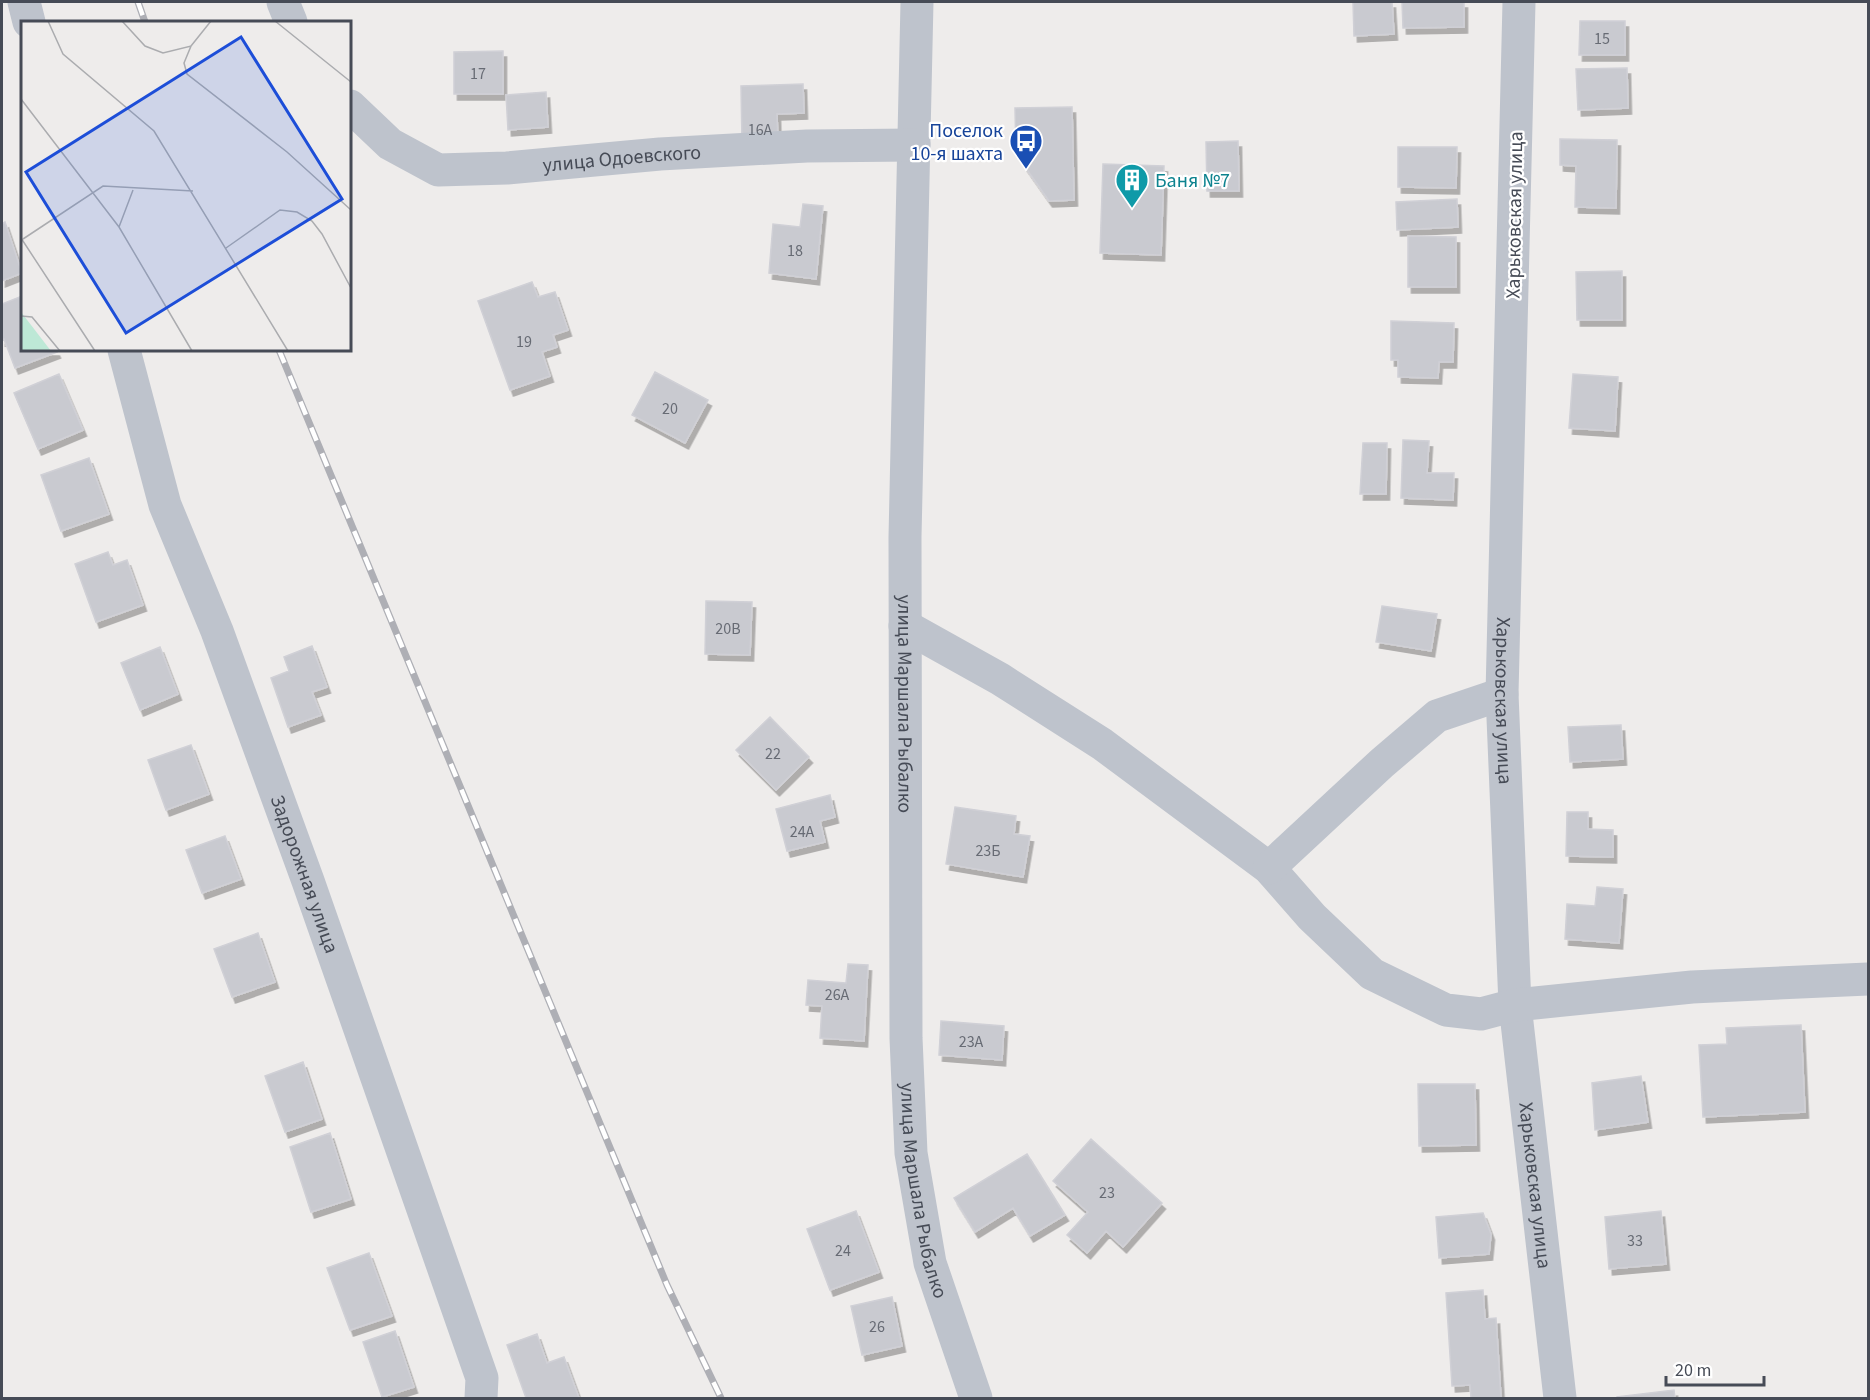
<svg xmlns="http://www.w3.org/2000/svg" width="1870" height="1400" font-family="'Source Sans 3',sans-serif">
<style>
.building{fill:#c9cad0;stroke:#d0d0d6;stroke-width:1.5;filter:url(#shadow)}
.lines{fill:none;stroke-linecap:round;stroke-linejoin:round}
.minor{stroke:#bec3cc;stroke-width:33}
.rail-casing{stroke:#aeafb5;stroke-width:7}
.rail{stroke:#fff;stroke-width:4.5;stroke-dasharray:14;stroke-linecap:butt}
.labels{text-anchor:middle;stroke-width:4.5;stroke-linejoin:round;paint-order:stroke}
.number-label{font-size:16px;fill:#676b74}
.transit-label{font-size:20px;fill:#164399;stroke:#fff;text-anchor:end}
.street-label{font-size:20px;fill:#464b56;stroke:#fff}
.culture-label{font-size:20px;fill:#0d838f;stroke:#fff;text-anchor:start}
.inset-road{fill:none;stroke:#abacaf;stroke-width:1.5}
.view{fill:#1d4ed8;fill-opacity:0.15;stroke:#1d4ed8;stroke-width:3}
.inset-edge{fill:none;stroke:#464b56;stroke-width:3}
</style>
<defs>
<filter id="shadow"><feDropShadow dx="3.5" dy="6" stdDeviation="0" flood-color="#0004"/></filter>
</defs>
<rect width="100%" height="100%" fill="#eeeceb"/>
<path class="building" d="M1353,2H1392L1394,34L1354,36Z
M1402,2H1464V27L1403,28Z
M1580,21H1625V55H1579Z
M503,51V94H454V52Z
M1627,68L1628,108L1578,110L1576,69Z
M803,84L804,113L777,114L778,143L742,144L741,86Z
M546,92L548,127L508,130L506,95Z
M1072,107L1074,200L1049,201L1016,154L1015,108Z
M1560,139L1617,140L1616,208L1575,207L1576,166L1560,165Z
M1238,141L1239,191H1207L1206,142Z
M1398,147H1457L1456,188L1398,187Z
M1103,164L1164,166L1161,255L1100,253Z
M1457,199L1458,227L1397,230L1396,202Z
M803,204L823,206L816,279L769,273L773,224L800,227Z
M5,222L22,273L2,281V224Z
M1408,236L1456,237V287H1408Z
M1622,271V320H1577L1576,272Z
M532,282L538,297L555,292L568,330L553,335L557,347L542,352L550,376L510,390L478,301Z
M22,296V350H56L57,352L15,368L4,339L2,340V304Z
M1391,321L1454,323L1453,362H1439L1438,378L1398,377V360H1391Z
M655,372L708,400L685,443L632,415Z
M59,374L83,430L38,449L14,393Z
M1573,374L1618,377L1615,431L1569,428Z
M1403,440L1429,441L1427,473H1454L1453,500L1401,498Z
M1363,443H1387L1386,494H1360Z
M89,458L109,514L61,531L41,475Z
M108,552L113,565L127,560L143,605L96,622L75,564Z
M706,601L752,602L750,655L705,654Z
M1382,606L1437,614L1431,651L1376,642Z
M312,646L327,687L312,692L321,715L288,727L271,678L289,671L284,657Z
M160,647L178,694L140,710L121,663Z
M770,717L809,757L776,790L736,750Z
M1621,725L1623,759L1570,762L1568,727Z
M191,745L209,794L166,810L148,760Z
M830,795L835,817L820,821L825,842L787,851L776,809Z
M955,807L1016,816L1014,834L1030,836L1023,877L946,864Z
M1567,812H1588V829L1613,830V857L1566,856Z
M225,836L241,879L202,893L186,850Z
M1597,887L1623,889L1619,943L1565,939L1567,904L1595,906Z
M258,933L275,982L232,997L214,949Z
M848,964L868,965L864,1041L820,1038L822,1006L806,1005L808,980L846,983Z
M941,1021L1004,1026L1002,1060L939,1055Z
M1801,1025L1805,1112L1703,1117L1699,1045L1727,1044L1726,1028Z
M303,1062L322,1119L285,1132L265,1076Z
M1641,1076L1648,1122L1595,1130L1592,1083Z
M1418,1084H1475L1476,1145L1419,1146Z
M330,1133L351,1199L311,1212L290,1147Z
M1091,1139L1162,1203L1123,1247L1106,1231L1087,1253L1067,1235L1088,1212L1053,1181Z
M1027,1154L1065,1215L1030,1236L1013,1208L975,1232L954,1198Z
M856,1211L879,1272L830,1290L807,1229Z
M1661,1211L1666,1264L1609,1269L1605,1217Z
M1483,1213L1491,1234L1489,1254L1439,1258L1436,1217Z
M369,1253L392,1316L350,1330L327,1268Z
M1483,1290L1485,1319L1496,1318L1501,1398H1471L1470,1385L1452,1386L1446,1293Z
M892,1297L902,1346L862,1355L851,1306Z
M395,1331L414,1387L382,1397L363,1342Z
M537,1334L547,1363L564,1357L579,1398H526L507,1345Z
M1674,1390L1675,1398H1617V1397Z"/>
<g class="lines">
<g class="minor">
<path d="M24,2L29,22"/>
<path d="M283,2L291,22"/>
<path id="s1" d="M917,2L905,537L906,1038L911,1153L930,1263L976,1398"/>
<path id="s2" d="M1519,2L1502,694L1515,1005L1560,1398"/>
<path id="s3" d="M350,106L390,144L438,170L507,168L660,154L807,146L914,145"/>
<path id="s4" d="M124,350L165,505L217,631L308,881L482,1378L481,1398"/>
<path d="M905,626L1000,679L1102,744L1269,868L1312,917L1372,974L1446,1010L1481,1014L1515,1005L1692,987L1868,979"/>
<path d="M1269,868L1382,763L1437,716L1502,694"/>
</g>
<g class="rail-casing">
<path id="rail" d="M138,2L145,22
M279,350L667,1285L721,1398"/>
</g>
<use href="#rail" class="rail"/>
</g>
<defs>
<g id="bus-pin" transform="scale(1.725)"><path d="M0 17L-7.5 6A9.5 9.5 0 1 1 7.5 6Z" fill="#1a4fb4" stroke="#fff"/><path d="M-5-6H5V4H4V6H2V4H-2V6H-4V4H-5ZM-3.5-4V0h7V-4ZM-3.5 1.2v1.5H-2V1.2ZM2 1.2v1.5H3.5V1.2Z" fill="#fff"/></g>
<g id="building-pin" transform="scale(1.725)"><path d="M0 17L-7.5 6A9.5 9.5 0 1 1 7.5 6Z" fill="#0f9aa8" stroke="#fff"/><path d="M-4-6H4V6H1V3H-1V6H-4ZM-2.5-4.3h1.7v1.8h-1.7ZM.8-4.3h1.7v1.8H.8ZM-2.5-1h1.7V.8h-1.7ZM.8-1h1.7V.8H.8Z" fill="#fff"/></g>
</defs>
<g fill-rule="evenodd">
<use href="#bus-pin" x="1026" y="141"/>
<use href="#building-pin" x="1132" y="180"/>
</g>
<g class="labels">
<g class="number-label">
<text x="1602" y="44">15</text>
<text x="478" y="79">17</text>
<text x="760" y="135">16А</text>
<text x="795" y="256">18</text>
<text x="524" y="347">19</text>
<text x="670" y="414">20</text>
<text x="728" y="634">20В</text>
<text x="773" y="759">22</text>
<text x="802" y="837">24А</text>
<text x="988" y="856">23Б</text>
<text x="837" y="1000">26А</text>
<text x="971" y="1047">23А</text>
<text x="1107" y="1198">23</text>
<text x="1635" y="1246">33</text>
<text x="843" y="1256">24</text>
<text x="877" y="1332">26</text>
</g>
<g class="transit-label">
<text x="1003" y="137">Поселок<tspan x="1003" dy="23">10-я шахта</tspan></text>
</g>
<g class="street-label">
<text dy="7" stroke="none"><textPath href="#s3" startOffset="294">улица Одоевского</textPath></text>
<text transform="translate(1514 215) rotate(-89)" y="7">Харьковская улица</text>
<text dy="7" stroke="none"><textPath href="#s2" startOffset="699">Харьковская улица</textPath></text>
<text dy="7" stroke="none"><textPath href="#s1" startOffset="702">улица Маршала Рыбалко</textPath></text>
<text dy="7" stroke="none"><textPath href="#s4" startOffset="555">Задорожная улица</textPath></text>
<text dy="7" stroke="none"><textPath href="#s2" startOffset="1185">Харьковская улица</textPath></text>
<text dy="7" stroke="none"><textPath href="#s1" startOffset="1190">улица Маршала Рыбалко</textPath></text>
</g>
<g class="culture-label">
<text x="1155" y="187">Баня №7</text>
</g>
</g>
<g transform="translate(21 21)">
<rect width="330" height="330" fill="#eeeceb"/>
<path d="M0,291L30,330H0Z" fill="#bde8d6"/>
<path class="inset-road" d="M27,0L42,33L133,110L267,330M101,0L124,25L142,32L170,25L163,42L166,53L266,131L330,189M254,0L330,61M170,25L190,0M0,78L98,206L171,330M98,206L112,169M0,217L74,330M2,218L82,165L172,170M205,227L259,189L276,191L291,200L301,213L330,267M0,295L11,296L39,330"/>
<path class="view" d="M220,16L321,178L105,312L5,151Z"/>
<rect width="330" height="330" class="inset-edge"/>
</g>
<rect width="1870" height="1400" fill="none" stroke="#464b56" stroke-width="6"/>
<path d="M1666 1376v9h98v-9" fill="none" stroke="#464b56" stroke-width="3"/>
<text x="1675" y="1376" font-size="18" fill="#464b56" stroke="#ffffff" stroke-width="4.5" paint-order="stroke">20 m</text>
</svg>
